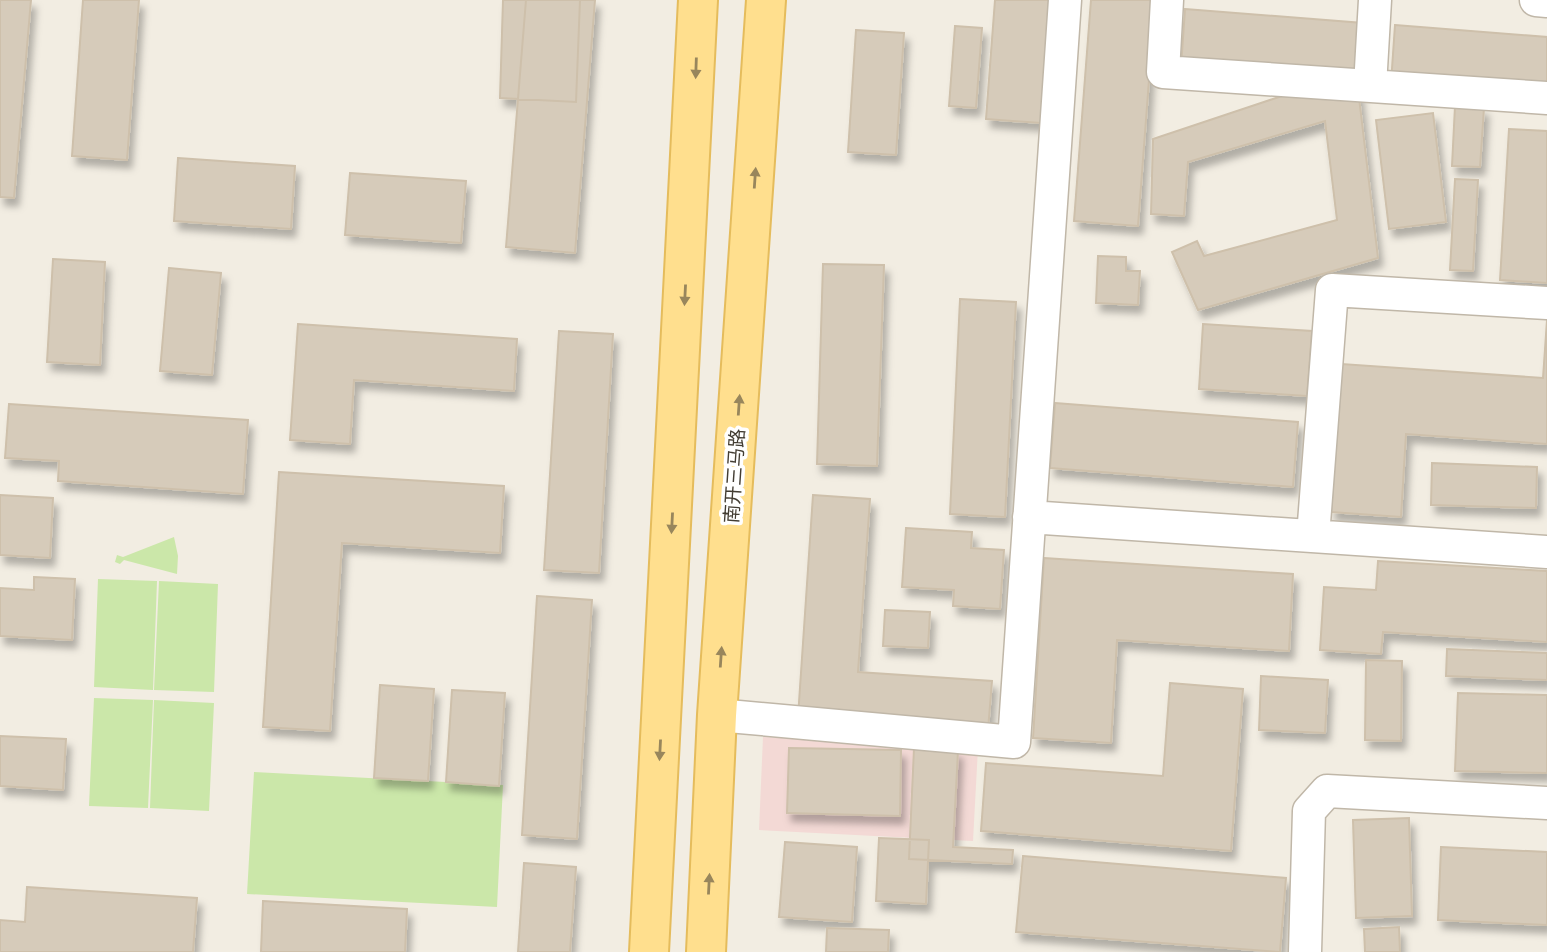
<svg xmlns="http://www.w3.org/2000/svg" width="1547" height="952" font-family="'Roboto Condensed','Noto Sans SC',sans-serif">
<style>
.medical{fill:#f3d9d5}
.green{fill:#cbe7a9}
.building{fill:#d6cbba;stroke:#cec0ab;stroke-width:2;filter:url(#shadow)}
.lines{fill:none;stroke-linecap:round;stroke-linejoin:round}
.street-casing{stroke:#c0b7a8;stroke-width:35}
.primary-casing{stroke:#e5bc5c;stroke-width:42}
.street{stroke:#fff;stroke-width:32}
.primary{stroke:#ffdf8e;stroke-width:38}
.oneway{fill:#98865c}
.labels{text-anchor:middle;stroke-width:7;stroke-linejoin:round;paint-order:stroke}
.street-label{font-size:19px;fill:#433d33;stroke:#fff}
</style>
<defs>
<filter id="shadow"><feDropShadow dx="4.5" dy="8" stdDeviation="3.5" flood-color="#0004"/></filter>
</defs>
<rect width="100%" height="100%" fill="#f2ede2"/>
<path class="medical" d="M763,737L978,748L973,841L759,830Z"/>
<path class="green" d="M174,537L178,556L177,574L124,560L120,564L115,562L117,555L123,557Z
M98,579L157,581L153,690L94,687Z
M159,581L218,584L214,692L154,690Z
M94,698L153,700L148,808L89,806Z
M154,700L214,703L209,811L150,808Z
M254,772L503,785L497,907L247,894Z"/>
<path class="building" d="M0,0H31L14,198L0,197Z
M83,0H139L127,160L72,156Z
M503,0H580L576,102L500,98Z
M526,0H595L575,253L506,247Z
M995,0H1050L1041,123L986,119Z
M1091,0H1155L1138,226L1074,221Z
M1185,9L1363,23L1358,81L1181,67Z
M1395,25L1547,37V95L1391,83Z
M955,26L982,28L976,108L949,106Z
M856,30L904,33L896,155L848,152Z
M1321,83L1358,89L1378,258L1198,310L1172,252L1197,241L1204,256L1337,220L1325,121L1188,162L1184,216L1151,214L1153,139Z
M1455,106L1484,108L1480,167L1452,166Z
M1433,113L1446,222L1389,229L1376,120Z
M1509,129L1547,131V283L1500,280Z
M178,158L295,166L291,229L174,221Z
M350,173L466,181L461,243L345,235Z
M1455,179L1478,180L1473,271L1450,270Z
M1098,256L1126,257V271H1140L1138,305L1096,303Z
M53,259L105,262L100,365L47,362Z
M823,264L884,265L877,466L817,464Z
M169,268L221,273L212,375L160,371Z
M960,299L1016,302L1005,517L950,514Z
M1547,320V444L1406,434L1401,517L1331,512L1342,364L1543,378Z
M298,324L517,339L514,391L354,380L350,444L290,440Z
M1203,324L1312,331L1307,396L1199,389Z
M559,331L613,334L599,573L544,570Z
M1055,403L1298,422L1293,487L1050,468Z
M9,404L248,420L243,494L58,481L59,461L5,458Z
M1432,463L1537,467L1536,508L1431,505Z
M279,472L504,486L500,553L342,543L330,731L263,727Z
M0,495L53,498L50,558L0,555Z
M813,495L870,499L858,672L992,681L988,730L798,717Z
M906,528L972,532L971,548L1004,550L1000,609L953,606L954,590L902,587Z
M1044,558L1293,574L1289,651L1117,640L1111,743L1033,738Z
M1378,561L1547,571V642L1383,632L1381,654L1320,650L1324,587L1376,590Z
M34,577L75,579L72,640L0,636V588L34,590Z
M537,596L592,600L577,839L522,835Z
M885,610L930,612L928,648L883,646Z
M1447,649L1547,653V680L1446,676Z
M1366,660L1402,661L1401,741L1365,740Z
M1261,676L1328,680L1325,733L1259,730Z
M1170,683L1243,689L1231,851L981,831L986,763L1163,776Z
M380,685L434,689L428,781L374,778Z
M452,690L505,693L499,786L446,782Z
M1458,693L1547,695V773L1455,771Z
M0,736L66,739L63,790L0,786Z
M789,748L901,750L900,816L787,813Z
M914,748L958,751L953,847L1013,850L1012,864L909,859Z
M1409,818L1412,916L1356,918L1353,820Z
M879,838L929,840L926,904L876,901Z
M785,842L857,847L852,922L779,917Z
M1441,847L1547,852V925L1438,920Z
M1023,856L1286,878L1280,952L1016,932Z
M524,863L576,867L570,952H518Z
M27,887L197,898L193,952H0V920L25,922Z
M263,901L407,909L405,952H261Z
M1399,927L1400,952H1365L1364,929Z
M827,928L889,930L888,952H826Z"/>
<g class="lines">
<g class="street-casing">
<path id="street" d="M1167,0L1163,72L1547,98
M1536,0L1547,1
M1370,86L1375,0
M1029,517L1547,552
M1313,536L1332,290L1547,303
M717,715L1014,742L1065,0
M1305,952L1309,811L1327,791L1547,803"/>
</g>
<g class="primary-casing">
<path id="primary" d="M649,952L698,0
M706,952L717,715L766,0"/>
</g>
<use href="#street" class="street"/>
<use href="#primary" class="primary"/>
</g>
<defs><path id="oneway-solid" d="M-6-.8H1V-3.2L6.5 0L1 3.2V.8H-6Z" transform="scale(1.75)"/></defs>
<g class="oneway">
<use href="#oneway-solid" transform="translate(696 68) rotate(92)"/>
<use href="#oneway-solid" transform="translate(755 178) rotate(-86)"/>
<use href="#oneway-solid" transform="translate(685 295) rotate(93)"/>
<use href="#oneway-solid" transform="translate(739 405) rotate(-86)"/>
<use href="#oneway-solid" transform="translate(672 523) rotate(93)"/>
<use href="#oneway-solid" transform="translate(721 657) rotate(-86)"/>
<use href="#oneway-solid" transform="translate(660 750) rotate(93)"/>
<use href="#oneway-solid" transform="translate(709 884) rotate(-87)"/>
</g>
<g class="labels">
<g class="street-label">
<text transform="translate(734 476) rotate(-86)" y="7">南开三马路</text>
</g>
</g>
</svg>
